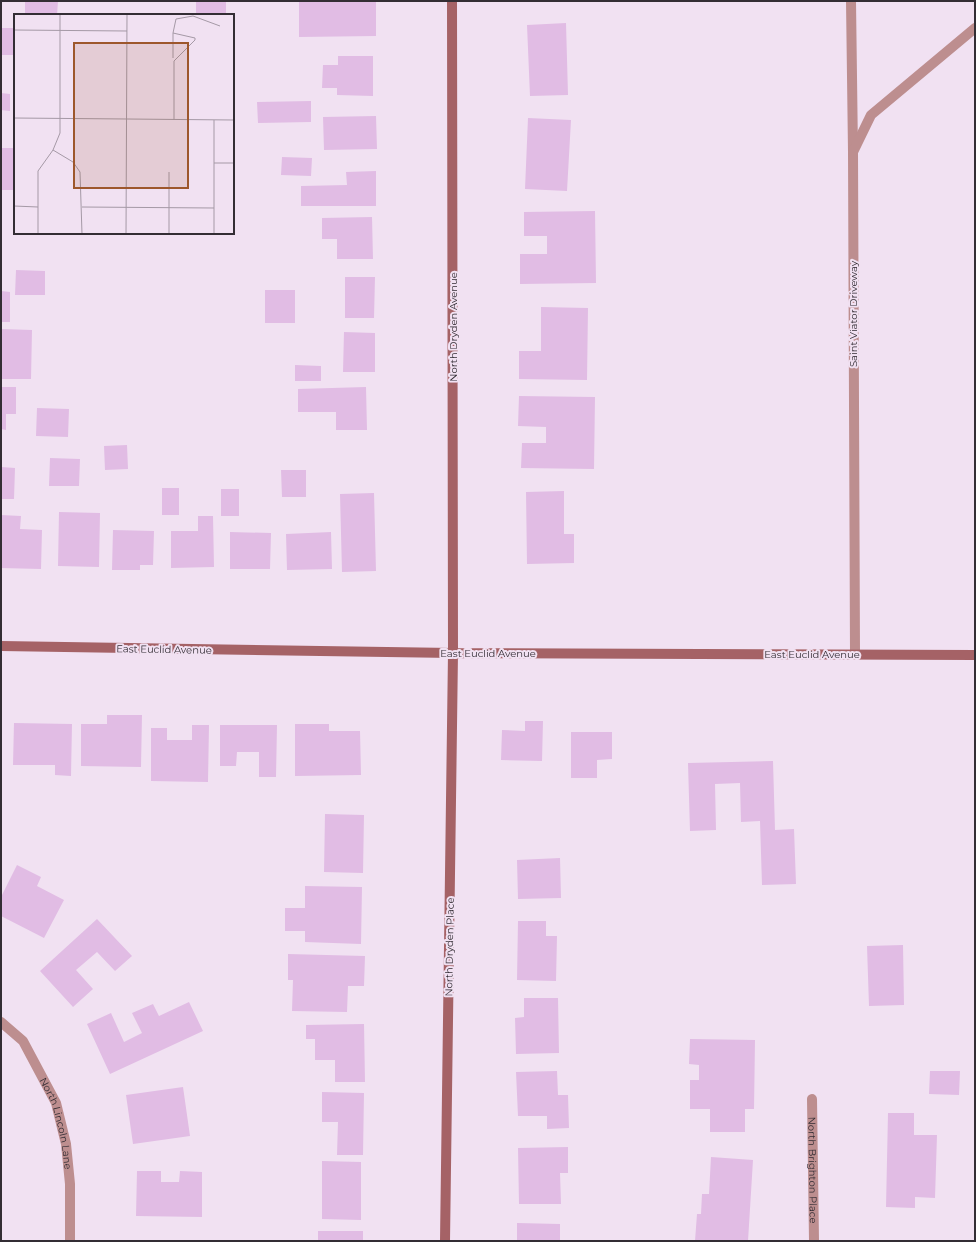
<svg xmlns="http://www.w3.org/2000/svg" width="976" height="1242" font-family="Montserrat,sans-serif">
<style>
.building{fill:#e1bce4}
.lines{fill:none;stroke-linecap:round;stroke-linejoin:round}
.lane{stroke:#bd8e8f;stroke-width:10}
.street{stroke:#bd8e8f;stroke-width:10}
.secondary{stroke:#a56266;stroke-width:10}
.labels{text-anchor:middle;stroke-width:4;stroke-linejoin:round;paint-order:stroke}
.street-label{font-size:10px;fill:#332d34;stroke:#f1e1f2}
.inset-road{fill:none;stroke:#a599a6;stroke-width:1}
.view{fill:#9d572c;fill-opacity:0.15;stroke:#9d572c;stroke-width:2}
.inset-edge{fill:none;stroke:#332d34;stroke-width:2}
</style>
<rect width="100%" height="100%" fill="#f1e1f2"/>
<path class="building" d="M25,1H58L57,15H25Z
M196,1H226V15H196Z
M299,1H376V36L299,37Z
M566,23L568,95L530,96L527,25Z
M1,28H14L13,55H1Z
M338,56H373V96L337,95V88H322L323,65H338Z
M1,93L10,94V111L1,110Z
M311,101V122L258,123L257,102Z
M376,116L377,149L324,150L323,117Z
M528,118L571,120L567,191L525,189Z
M1,148H15V190H1Z
M282,157L312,158L311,176L281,175Z
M376,171V206H301V186L347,185L346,172Z
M595,211L596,283L520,284V254H547V236H524V212Z
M372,217L373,259H337V239H322V218Z
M16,270L45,271V295H15Z
M345,277H375L374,318H345Z
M265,290H295V323H265Z
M1,291L10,292V322H1Z
M541,307L588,308L587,380L519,379V351H541Z
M1,329L32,330L31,379H1Z
M344,332L375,333V372H343Z
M295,365L321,366V381H295Z
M1,387H16V414H6V430L1,429Z
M366,387L367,430H336V412H298V389Z
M519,396L595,397L594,469L521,468L522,443H546V427L518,426Z
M37,408L69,409L68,437L36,436Z
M127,445L128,469L105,470L104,446Z
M50,458L80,459L79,486H49Z
M1,467L15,468L14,499H1Z
M281,470H306V497H282Z
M162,488H179V515H162Z
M221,489H239V516H221Z
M564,491V534H574V563L527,564L526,492Z
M374,493L376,571L342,572L340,494Z
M59,512L100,513L99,567L58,566Z
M1,515L21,516L20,529L42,530L41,569L1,568Z
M198,516H213L214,567L171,568V531H198Z
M113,530L154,531L153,565H140V570H112Z
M230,532L271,533L270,569H230Z
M331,532L332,569L287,570L286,534Z
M107,715H142L141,767L81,766V724H107Z
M525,721H543L542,761L501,760L502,730L525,731Z
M14,723L72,724L71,776L55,775V765H13Z
M295,724H329V731H360L361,775L295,776Z
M192,725H209L208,782L151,781V728H167V740H192Z
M220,725H277L276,777H259V752H237L236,766H220Z
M571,732H612V759L597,760V778H571Z
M773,761L775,830L794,829L796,884L762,885L760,821L741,822L740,783L715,784L716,830L690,831L688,763Z
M325,814L364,815L363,873L324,872Z
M560,858L561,898L518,899L517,860Z
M17,865L41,877L37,886L64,900L44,938L1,916V897Z
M305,886L362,887L361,944L305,942V931H285V908H305Z
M97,919L132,956L115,971L97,952L76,970L93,989L73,1007L40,971Z
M518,921H546V936H557L556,981L517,980Z
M903,945L904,1005L869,1006L867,946Z
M288,954L365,956L364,986H348L347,1012L292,1011L293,980H288Z
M524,998H558L559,1053L516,1054L515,1018L524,1017Z
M189,1002L203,1031L110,1074L87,1024L111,1013L124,1042L142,1033L132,1013L153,1004L159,1016Z
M364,1024L365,1082H335V1060H315V1039H306V1025Z
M690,1039L755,1040L754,1109H745V1132H710V1109H690V1080H699V1065L689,1064Z
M557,1071L558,1095H568L569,1128L547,1129V1116H518L516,1072Z
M930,1071H960L959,1095L929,1094Z
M183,1087L190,1136L133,1144L126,1095Z
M322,1092L364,1093L363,1155H337L338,1122H322Z
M888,1113H914V1135H937L935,1198L915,1197V1208L886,1207Z
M568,1147V1173H560L561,1204H519L518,1148Z
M711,1157L753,1160L748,1241H695L697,1214H701L702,1194H709Z
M322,1161L361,1162V1220L322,1219Z
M137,1171H161V1182H179L180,1171L202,1172V1217L136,1216Z
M517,1223L560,1224V1241H517Z
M318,1231H363V1241H318Z"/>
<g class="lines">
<path class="lane" d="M851,1L853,152"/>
<g class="street">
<path d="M855,654L853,152L871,115L975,28"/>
<path id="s1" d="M1,1022L23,1041L56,1103L66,1144L70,1184V1241"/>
<path id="s2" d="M812,1099L814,1241"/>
</g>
<path class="secondary" d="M1,646L453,653L975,655
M445,1241L453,653L452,1"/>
</g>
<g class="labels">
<g class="street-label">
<text transform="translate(853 314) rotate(-90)" y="4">Saint Viator Driveway</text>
<text transform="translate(453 327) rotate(-90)" y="4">North Dryden Avenue</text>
<text transform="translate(164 649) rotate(1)" y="4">East Euclid Avenue</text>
<text x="488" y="657">East Euclid Avenue</text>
<text x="812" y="658">East Euclid Avenue</text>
<text transform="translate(449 947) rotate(-89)" y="4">North Dryden Place</text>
<text dy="4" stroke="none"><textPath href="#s1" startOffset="119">North Lincoln Lane</textPath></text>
<text dy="4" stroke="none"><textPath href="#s2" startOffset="71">North Brighton Place</textPath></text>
</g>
</g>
<g transform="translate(14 14)">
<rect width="220" height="220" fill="#f1e1f2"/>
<path class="inset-road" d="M0,16L113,17M159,19V44M0,104L113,105M113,105L220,106M160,106V47L181,26V24L159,19L162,5L179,2L206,12M39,136L59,148L66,158L68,220M200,149H220M155,158V220M0,192L24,193M68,193L200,194M24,220V157L39,136L46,119V0M112,220L113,0M200,220V106"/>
<path class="view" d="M60,29H174V174H60Z"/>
<rect width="220" height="220" class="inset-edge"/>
</g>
<rect width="976" height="1242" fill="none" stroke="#332d34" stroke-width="4"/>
</svg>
